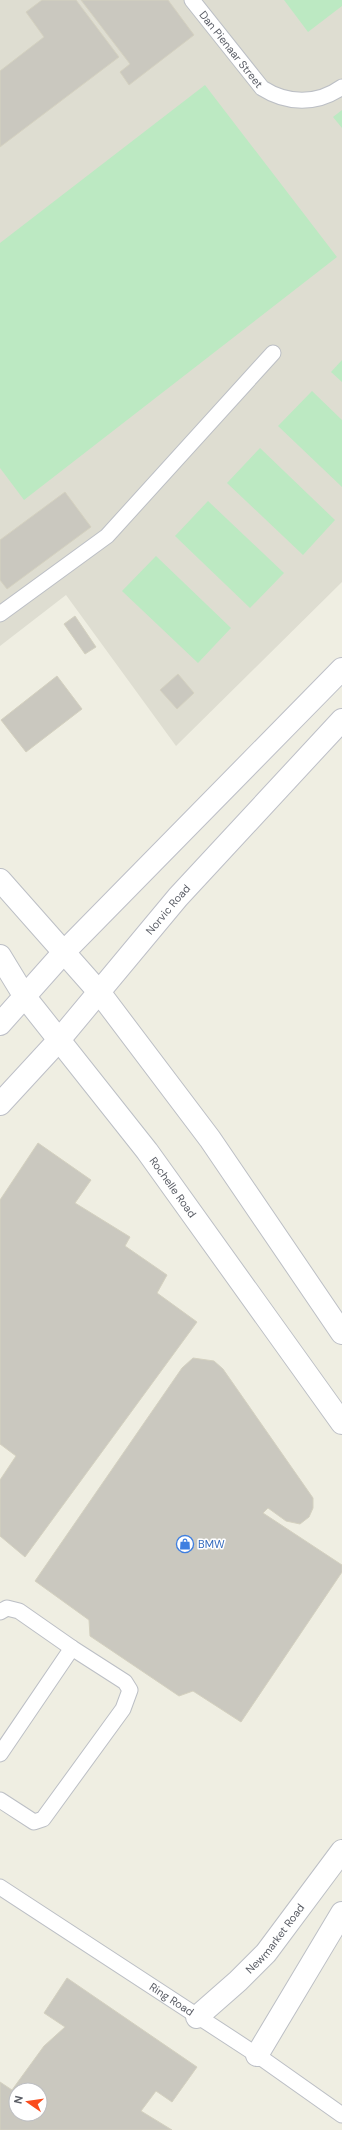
<svg xmlns="http://www.w3.org/2000/svg" width="342" height="2130" font-family="'DM Sans',sans-serif">
<style>
.education{fill:#deddd1}
.green{fill:#bce9c2}
.building{fill:#cac8bf;stroke:#d4d1c0;fill-rule:evenodd}
.lines{fill:none;stroke-linecap:round;stroke-linejoin:round}
.lane-casing{stroke:#bcbfc5;stroke-width:17}
.street-casing{stroke:#bcbfc5;stroke-width:24}
.secondary-casing{stroke:#bdbfc7;stroke-width:24}
.lane{stroke:#fff;stroke-width:15}
.street{stroke:#fff;stroke-width:22}
.secondary{stroke:#fff;stroke-width:22}
.labels{text-anchor:middle;stroke-width:3;stroke-linejoin:round;paint-order:stroke}
.street-label{font-size:11px;fill:#5a5d65;stroke:#fff}
.shop-label{font-size:11px;fill:#366cbe;stroke:#fff;text-anchor:start}
</style>
<rect width="100%" height="100%" fill="#efeee2"/>
<path class="education" d="M0,0H342V582L176,746L66,595L0,646Z"/>
<path class="green" d="M284,0H342V6L308,32Z
M205,85L337,257L24,500L0,468V243Z
M342,110V128L333,117Z
M342,360V382L331,372Z
M312,391L342,420V487L278,426Z
M260,448L335,520L303,555L227,483Z
M208,501L284,573L250,608L175,536Z
M156,556L231,628L198,663L122,591Z"/>
<path class="building" d="M42,0H76L119,57L0,147V71L44,37L26,12Z
M81,0H168L194,35L129,85L120,72L130,64Z
M65,492L91,527L7,589L0,580V540Z
M75,616L96,647L85,654L64,624Z
M178,674L194,693L177,709L160,690Z
M57,676L82,709L26,752L1,720Z
M38,1143L91,1180L75,1203L130,1237L125,1246L167,1275L157,1293L197,1322L25,1557L0,1536V1480L16,1456L0,1444V1200Z
M193,1358L214,1361L223,1369L313,1498V1508L309,1517L300,1524L286,1521L268,1508L263,1513L342,1565V1572L241,1722L193,1691L179,1696L90,1636L89,1620L35,1581L182,1368Z
M67,1978L197,2067L172,2102L156,2091L141,2111L172,2130H0V2082L12,2090L44,2046L65,2027L44,2013ZM16,2090H40V2114H16Z"/>
<g class="lines">
<g class="lane-casing">
<g id="lane">
<path id="s1" d="M192,0L262,88C287,104 317,105 342,87"/>
<path d="M0,614L107,536L273,353"/>
<path d="M0,1612L7,1608L19,1611L72,1648L125,1682L130,1690L123,1709L43,1819L34,1822L0,1800"/>
<path d="M0,1754L72,1648"/>
<path id="s2" d="M0,1887L257,2055L342,2115"/>
</g>
</g>
<g class="street-casing">
<g id="street">
<path d="M0,880L99,992L210,1139L342,1333"/>
<path id="s3" d="M0,956L25,997L147,1151L342,1423"/>
<path id="s4" d="M197,2017L238,1981L266,1953L342,1851"/>
<path d="M257,2055L342,1913"/>
</g>
</g>
<g class="secondary-casing">
<g id="secondary">
<path d="M0,1024L64,952L342,669"/>
<path id="s5" d="M0,1104L59,1040L178,897L342,720"/>
</g>
</g>
<use href="#lane" class="lane"/>
<use href="#street" class="street"/>
<use href="#secondary" class="secondary"/>
</g>
<defs>
<g id="shop-ring" transform="scale(0.9)"><circle r="9.5" fill="#fff" stroke="#3f7fe0" stroke-width="1.5"/><path d="M-5-2.5h2.3a2.7 3.5 0 0 1 5.4 0H5L5.5 6h-11ZM-1.5-2.5h3a1.5 2.3 0 0 0-3 0Z" fill="#3f7fe0"/></g>
</defs>
<g fill-rule="evenodd">
<use href="#shop-ring" x="185" y="1544"/>
</g>
<g class="labels">
<g class="street-label">
<text dy="4" stroke="none"><textPath href="#s1" startOffset="63">Dan Pienaar Street</textPath></text>
<text dy="4" stroke="none"><textPath href="#s5" startOffset="257">Norvic Road</textPath></text>
<text dy="4" stroke="none"><textPath href="#s3" startOffset="289">Rochelle Road</textPath></text>
<text dy="4" stroke="none"><textPath href="#s4" startOffset="111">Newmarket Road</textPath></text>
<text dy="4" stroke="none"><textPath href="#s2" startOffset="205">Ring Road</textPath></text>
</g>
<g class="shop-label">
<text x="198" y="1548">BMW</text>
</g>
</g>
<g transform="translate(28 2102) rotate(283)"><circle r="19" fill="#ffffff" stroke="#bdbec1"/>
<path d="M0-3L7 15L0 10L-7 15Z" fill="#fa4c1d"/>
<text y="-6" font-size="11" font-weight="bold" text-anchor="middle" fill="#5a5d65">N</text>
</g>
</svg>
